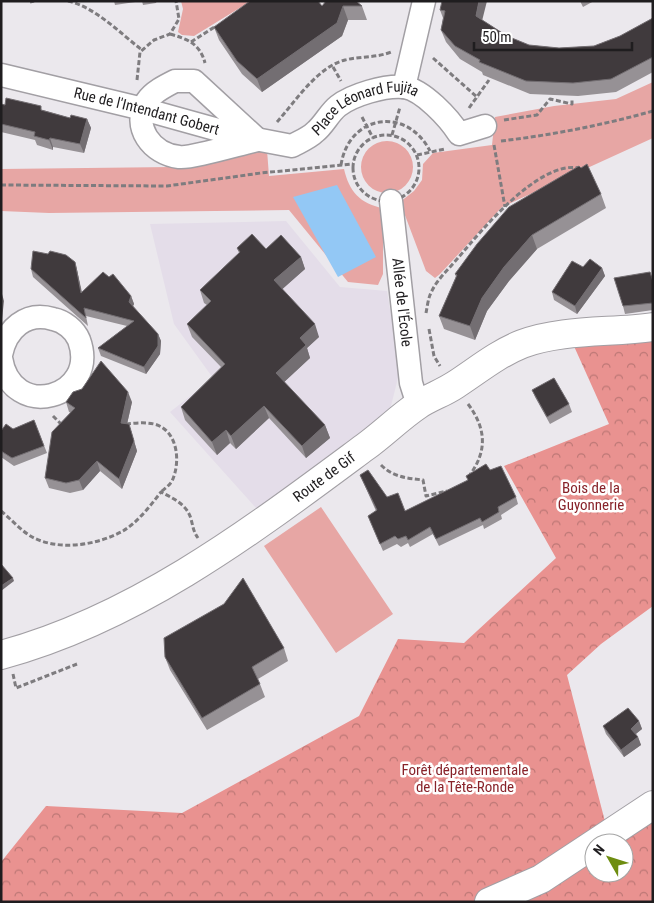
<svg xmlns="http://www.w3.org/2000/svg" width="654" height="903" font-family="'Roboto Condensed',sans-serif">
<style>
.built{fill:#e4dde9}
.grass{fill:#e7a6a4}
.forest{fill:url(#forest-crowns);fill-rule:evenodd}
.water{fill:#93c8f5}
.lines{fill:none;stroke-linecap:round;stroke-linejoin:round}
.street-casing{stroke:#a29fa4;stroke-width:25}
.secondary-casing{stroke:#a29fa4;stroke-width:30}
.path{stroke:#7e7c7f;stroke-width:3;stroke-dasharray:5 2.5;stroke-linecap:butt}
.street{stroke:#fff;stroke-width:22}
.secondary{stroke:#fff;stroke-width:28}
.wall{fill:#969195}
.shaded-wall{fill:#736e72}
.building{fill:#403a3d;stroke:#736e72}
.labels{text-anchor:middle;stroke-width:5;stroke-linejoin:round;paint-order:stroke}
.street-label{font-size:15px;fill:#1f1d1f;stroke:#fff}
.park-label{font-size:15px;fill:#88232a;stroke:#fff}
</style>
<defs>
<pattern id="forest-crowns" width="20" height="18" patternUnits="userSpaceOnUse" patternTransform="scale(1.25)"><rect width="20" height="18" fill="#e99290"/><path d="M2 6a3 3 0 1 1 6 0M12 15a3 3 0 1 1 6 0" fill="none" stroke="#bc7775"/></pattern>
</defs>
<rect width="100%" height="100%" fill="#ebe8ed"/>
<path class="built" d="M286,221L340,287L387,291L400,370L390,410L257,509L170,412L213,378L174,324L150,224Z"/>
<path class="grass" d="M181,1H251L194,36L182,35L178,32L183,9Z
M653,82V138L502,207L440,274L435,278L426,271L400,202L414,191L422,180L423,164L433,153L492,145L495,117L554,106L616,99Z
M361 167a26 26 0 1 1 52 0a26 26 0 1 1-52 0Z
M267,150L269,176L344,169C349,191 360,204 383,208V274L378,285L348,282L289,210L49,213L1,211V169L172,167Z
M321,507L393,614L336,653L264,546Z"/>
<path class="forest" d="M653,338V606L601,644L567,675L608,833L653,805V902H1V862L46,806L182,813L359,716L398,639L464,643L556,558L504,466L609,424L573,344ZM594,843H624V873H594Z"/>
<path class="water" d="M337,185L376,257L338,277L293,197Z"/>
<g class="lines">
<g class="street-casing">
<g id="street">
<path id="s1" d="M1,75L143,109L240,136L292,146C299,142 309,138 315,132C324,125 329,113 338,106C352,95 385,85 404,87C423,90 449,118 459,134L485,126"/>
<path d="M175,81H194L258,140C243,143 190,159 179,157C152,154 131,127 147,101C153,92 165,86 175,81Z"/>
<path d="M404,87L424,1"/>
<path id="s2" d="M391,201L411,383L418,405"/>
<path d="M1,355C6,329 26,311 53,319C64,321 75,330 79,340C100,398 11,423 1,358"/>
</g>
</g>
<g class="secondary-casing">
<g id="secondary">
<path id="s3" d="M1,655C138,618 253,530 365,447C383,434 400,417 418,405C430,397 443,393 455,385C478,370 497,354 522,344C562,329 611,333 653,327"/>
<path d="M489,902L541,879L653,805"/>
</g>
</g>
<path class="path" d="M68,1C95,7 120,33 142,50
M30,2L34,1
M170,34C188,39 200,44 205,63
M191,42L216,26
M433,58L478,98
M333,67L341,81
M137,80L140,52L154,40L170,34L179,19L176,1
M469,108L489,80
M362,117L373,138
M504,120L537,115L550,99L572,104V100
M277,122C295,102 317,67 345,60C361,56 376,58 391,52
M392,135L400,107
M353 168a33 33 0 1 1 66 0a33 33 0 1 1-66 0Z
M501,141C552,135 603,125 653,111
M494,145L505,207
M417,155L445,149
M341,165C349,114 407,106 430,151
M1,185L167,186L261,173L353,164
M426,313C427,308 428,300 430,295C436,280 448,270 458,258C481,231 539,160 579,168
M429,329L434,356L440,366
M468,404C486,428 488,451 469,476
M53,416L63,426
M126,424C135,423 145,422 154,424C178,430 181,462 172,481C169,486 164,489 161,492
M381,465C393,477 406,478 423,480L426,496L447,491
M1,511C11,519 22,532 34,538C61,551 97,545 123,531C138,522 150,506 161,492C172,498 187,504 191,519C193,526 193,531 198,538
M13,674L16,688L77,664"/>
<use href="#street" class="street"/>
<use href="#secondary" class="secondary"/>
</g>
<path class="wall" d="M114,1H157L156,3L143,5L142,1L115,5Z
M580,1H594L583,7Z
M322,6H362L367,20H348L342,36L262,92L242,74L219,40L214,27Z
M440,10L482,20L507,36L529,45L559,48L594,46L620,36L653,18V72L616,92L578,96L530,94L483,75L482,72L460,59L446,42L441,30L443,18Z
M1,104L43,110L70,118L87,119L91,128L84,153L53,147V150L37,145L35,140L1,132Z
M601,194L606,208L537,249L509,281L487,311L475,340L444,329L439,316L456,277L455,274Z
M237,248L266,249L301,257L305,269L282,289L319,337L307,348L310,358L284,382L325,425L330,438L306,458L269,418L236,449L230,443L217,455L185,420L181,407L221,367L192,337L187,324L207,305L204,303L200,290L239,253Z
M75,262L77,270L82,292L109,277L131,296L134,304L133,306L158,334L161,341L160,354L146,374L101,356L98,348L127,326L86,316L88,326L33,277L31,269Z
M583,267L602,268L605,276L577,314L554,300L552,292Z
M650,272L653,280V310L625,314L623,306Z
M532,390L569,404L572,412L550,424L535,397Z
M66,402H132L127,424H129L137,451L122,489L100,471L83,490L70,493L49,488L45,478L71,413L69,412Z
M34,420L47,453L14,466L1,457V431L13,429Z
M490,470L516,497L518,504L501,515L502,519L484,529L483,525L439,546L433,534L410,547L408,543L401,547L397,544L383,551L368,516L376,511L360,475L387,497L405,511Z
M284,648L288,661L258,679L265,697L207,730L170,670L165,657Z
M639,721L642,729L636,734L638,737L641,745L624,757L606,734L603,726Z"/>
<path class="shaded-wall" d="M479,1H487L480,29L476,16Z
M343,6L348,20L342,36L262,92L257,79Z
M87,119L91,128L84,153L80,144Z
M50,138L53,147V150L49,140Z
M532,235L537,249L509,281L487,311L475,340L470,326L482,298L504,267Z
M301,257L305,269L278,293L274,280Z
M75,262L77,270L83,300L81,293Z
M602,268L605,276L577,314L575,306Z
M2,294L4,301L2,319L1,297Z
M131,296L134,304L131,310L129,302Z
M315,324L319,337L307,348L310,358L281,385L276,373L300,338Z
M158,334L161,341L160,354L146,374L144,367Z
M128,392L132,402L125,433L121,423Z
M264,406L269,418L236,449L231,436Z
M129,424L137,451L122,489L119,479Z
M325,425L330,438L306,458L302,446Z
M226,430L230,443L217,455L212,442Z
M97,461L100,471L83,490L79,480Z
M13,578L14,581L1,591V586Z
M639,721L642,729L633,736L631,729Z
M638,737L641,745L624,757L621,750Z"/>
<path class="building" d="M250,1H318L322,6L326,1H356L362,6H343L337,23L257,79L237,61L214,27Z
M442,1H479L476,16L507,36L529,45L559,48L594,46L620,36L653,18V57L611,79L573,83L526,81L479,62L480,60L455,46L441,30L445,11L440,10Z
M6,98L41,106V110L70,118L71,115L87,119L80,144L50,138L49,140L34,136L35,132L1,124V104L5,105Z
M587,164L601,194L532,235L504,267L482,298L470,326L439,316L457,275L455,274L477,244L509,207L579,166L581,168Z
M252,234L266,249L281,235L301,257L274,280L315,324L300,338L306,345L276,373L325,425L302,446L264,406L231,436L226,430L212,442L181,407L225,364L187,324L211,301L200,290L240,252L237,248Z
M33,251L48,254L50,251L66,255L75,262L81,293L103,272L109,277L113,274L131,296L129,302L158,334V346L144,367L98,348L134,321L84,308L86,318L31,269Z
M590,259L602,268L575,306L552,292L572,261L583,267Z
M650,272L653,282V303L623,306L614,278Z
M101,361L128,392L121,423L129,424L134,441L119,479L97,461L79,480L66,483L45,478L52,432L75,408L66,402L73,392L82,389Z
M554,378L569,404L547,417L532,390Z
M34,420L44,446L12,458L1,451V431L6,424L13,429Z
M486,464L490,470L501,466L516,497L498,507L499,512L482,522L480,518L436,539L430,527L408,540L406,536L398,539L395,536L380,544L368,516L377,510L360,475L368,470L387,497L398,493L405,511L468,480L466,476Z
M1,564L13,578L1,586Z
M243,578L284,648L252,667L260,684L202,718L165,657L164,638L224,604Z
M628,708L639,721L631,729L638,737L621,750L603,726Z"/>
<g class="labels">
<g class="street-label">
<text dy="5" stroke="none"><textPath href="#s1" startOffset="150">Rue de l'Intendant Gobert</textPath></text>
<text dy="5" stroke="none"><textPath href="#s1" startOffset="386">Place Léonard Fujita</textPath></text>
<text dy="5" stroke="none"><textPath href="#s2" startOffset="102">Allée de l'École</textPath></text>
<text dy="5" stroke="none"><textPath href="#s3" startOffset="371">Route de Gif</textPath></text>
</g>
<g class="park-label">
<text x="591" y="493">Bois de la<tspan x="591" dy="17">Guyonnerie</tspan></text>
<text x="465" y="775">Forêt départementale<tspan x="465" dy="17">de la Tête-Ronde</tspan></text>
</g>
</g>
<rect width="654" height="903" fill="none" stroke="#1f1d1f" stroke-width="5"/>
<g transform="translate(609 858) rotate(309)"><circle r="24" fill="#ffffff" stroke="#a5a5a5"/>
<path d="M0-4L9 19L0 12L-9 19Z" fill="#6e8d10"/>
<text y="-8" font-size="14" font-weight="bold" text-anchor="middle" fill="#1f1d1f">N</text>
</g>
<path d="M474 42v8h158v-8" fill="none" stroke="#1f1d1f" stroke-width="2.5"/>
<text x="482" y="42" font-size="15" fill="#1f1d1f" stroke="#ffffff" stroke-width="4" paint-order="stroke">50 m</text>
</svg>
